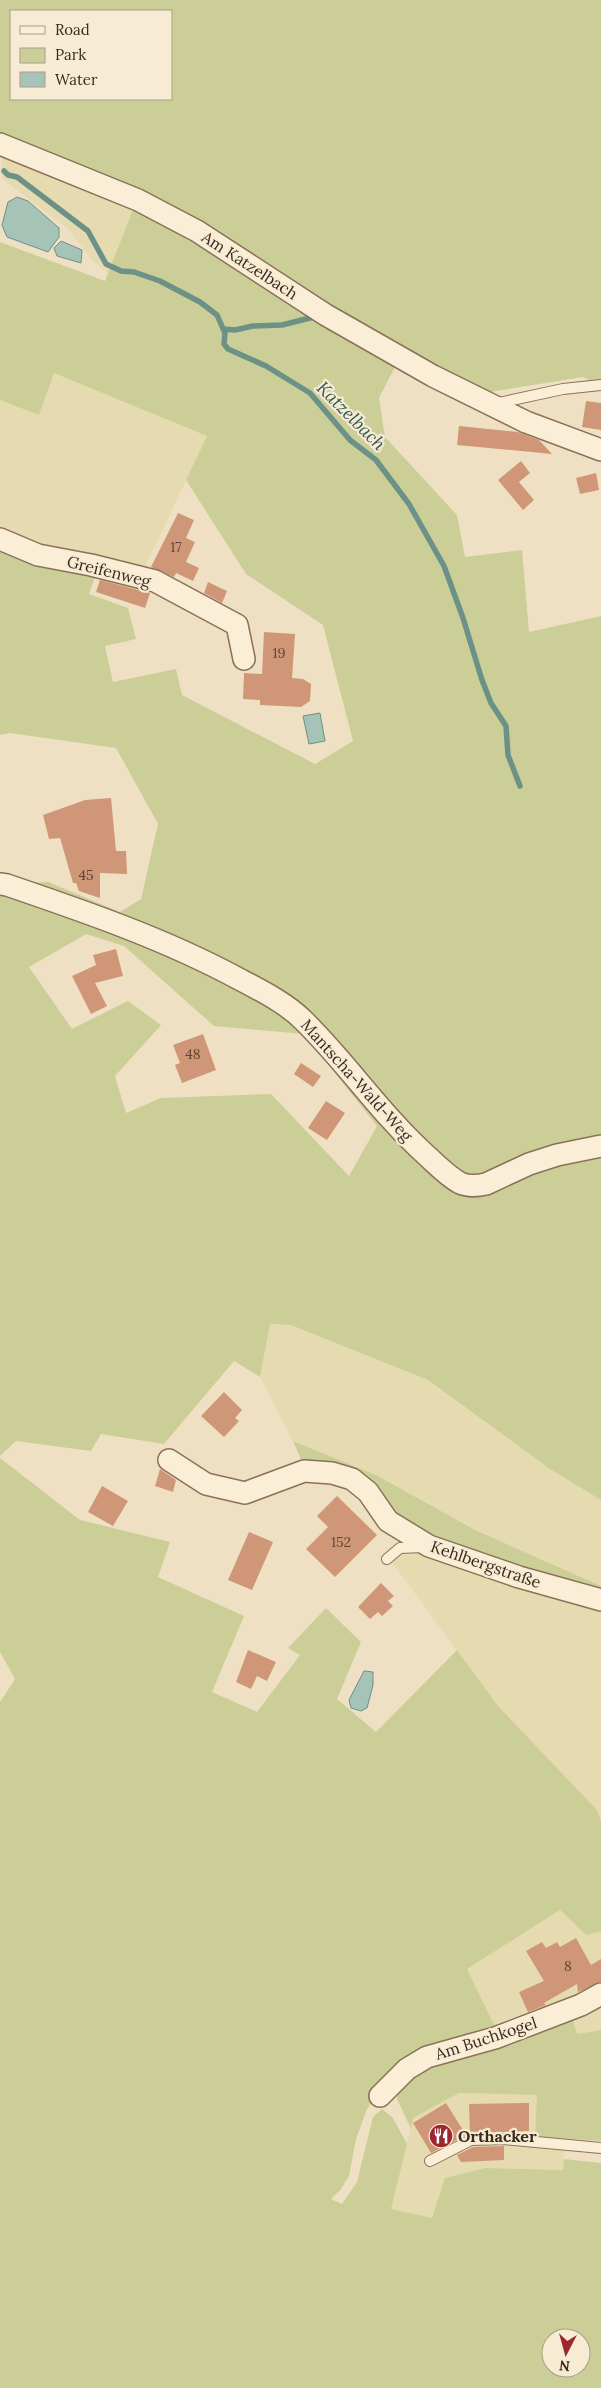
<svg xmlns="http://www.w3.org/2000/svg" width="601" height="2388" font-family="Lora,serif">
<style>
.farmland{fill:#e6dab0}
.green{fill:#cbce97;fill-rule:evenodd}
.water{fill:#a6c3b8;stroke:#6c9186}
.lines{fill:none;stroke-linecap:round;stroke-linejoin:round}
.stream{stroke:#6c9186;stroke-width:5.5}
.building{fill:#cf9778}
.lane-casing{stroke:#8b7159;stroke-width:12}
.street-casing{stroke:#8b7159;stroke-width:24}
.lane{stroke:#faeed7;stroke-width:10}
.street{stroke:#faeed7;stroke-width:21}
.labels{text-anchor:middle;stroke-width:4.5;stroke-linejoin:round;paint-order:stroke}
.number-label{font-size:14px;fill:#5f4534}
.street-label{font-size:16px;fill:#3a2a1e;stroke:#f7ebd3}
.poi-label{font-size:16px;font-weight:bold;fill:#3a2a1e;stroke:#f7ebd3;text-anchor:start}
.water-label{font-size:18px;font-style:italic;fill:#2d5b55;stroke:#f7ebd3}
</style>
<rect width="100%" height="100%" fill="#f0e0c3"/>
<path class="farmland" d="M3,145L138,200L109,273L92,260L67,228L1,178Z
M54,373L207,436L142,573L33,549L0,532V400L39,415Z
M270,1324L291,1325L428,1380L550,1469L601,1500V1586L475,1530L376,1475L293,1441L260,1377Z
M409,1550H430L601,1605V1821L597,1810L498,1706L391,1561Z
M560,1910L586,1935L601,1931V2030L577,2034L572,2019L503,2043L467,1969Z
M459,2093L537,2095L535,2136L565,2139L563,2170L485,2168L445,2178L433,2219L391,2209L413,2118Z"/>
<path class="green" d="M0,0H601V386L583,377L459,397L396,365L379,398L385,437L457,515L465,557L522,550L529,632L601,616V1500L550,1469L428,1380L291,1325L270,1324L260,1377L234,1361L164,1444L101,1434L91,1451L16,1441L0,1456V884L48,882L120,912L141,899L158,824L116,748L10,733L0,735V548L97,571L89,594L128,608L136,639L105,646L113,682L176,669L182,695L315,764L353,741L323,625L246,574L186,480L207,436L54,373L39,415L0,400V242L105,281L137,200L0,144ZM11,11H171V99H11ZM86,934L124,946L214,1026L304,1034L377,1126L349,1176L271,1094L161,1098L126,1113L115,1076L161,1025L128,1001L72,1029L29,967Z
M293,1441L376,1475L475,1530L601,1586V1597L429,1538L392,1515L368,1483L304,1466Z
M0,1458L80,1520L170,1542L158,1577L244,1616L212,1692L257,1712L300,1655L288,1648L326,1608L361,1642L337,1699L376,1732L457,1650L498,1706L597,1810L601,1821V1931L586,1935L560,1910L467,1969L497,2031L396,2072L367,2109L356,2139L349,2176L341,2189L331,2199L342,2204L357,2182L373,2117L382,2109L393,2118L407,2144L391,2209L432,2218L445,2178L485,2168L563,2170L564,2159L601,2163V2388H0V1702L15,1679L0,1652ZM551,2338H581V2368H551Z
M572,2018L577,2034L601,2030V2141L535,2137L537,2095L459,2093L413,2118L411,2129L397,2099V2091L431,2063Z"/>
<path class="water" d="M17,197L28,201L59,228V237L48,252L7,237L2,225L8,202Z
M61,241L82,250L81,263L57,256L54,248Z
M320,713L325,741L309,744L303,716Z
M364,1671L373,1672V1685L367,1708L361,1711L351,1708L349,1700Z"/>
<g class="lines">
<path class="stream" d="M4,171L8,175L17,177L88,231L106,264L121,271L134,272L160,281L200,302L217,315L225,333L224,344L228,349L266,366L310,393L350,440L376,460L409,504L444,566L463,618L482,680L491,703L506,726L508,755L520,786
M223,329L235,330L253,326L282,325L318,316"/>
</g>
<path class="building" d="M586,401L601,403V430L582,427Z
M459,426L518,432L539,440L552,454L457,445Z
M521,461L530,473L519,482L534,500L523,510L498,480Z
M596,473L599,490L580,494L576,478Z
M178,513L194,520L186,538L195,542L186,562L199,568L193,581L176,573L174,577L151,567Z
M100,580L150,593L145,608L96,592Z
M208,582L227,591L222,603L204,593Z
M264,632L295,634L292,678L303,679L311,684L310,701L301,707L260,705V700L243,699L244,673L262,674Z
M111,798L116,851H126L127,874L100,873V898L79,891L76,883H73L60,838L49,839L43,815L85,800Z
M116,949L123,976L95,983L107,1006L91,1014L72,976L96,965L93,955Z
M203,1034L216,1070L182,1083L175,1065L180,1063L173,1045Z
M301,1063L321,1076L313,1087L294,1074Z
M326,1101L345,1113L327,1140L308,1128Z
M224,1392L242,1410L235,1418L239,1421L224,1437L201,1416Z
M160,1469L176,1480L173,1492L155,1486Z
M102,1486L128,1501L113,1526L88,1512Z
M337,1496L377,1535L335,1577L306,1549L328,1527L317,1516Z
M249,1532L273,1542L252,1590L228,1580Z
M381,1583L394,1596L388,1601L393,1606L382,1616L378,1612L370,1619L358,1607Z
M248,1650L276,1662L267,1681L257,1676L251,1689L236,1682Z
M576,1938L591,1965L601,1959V1982L578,1992L577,1984L544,2003L546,2005L528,2012L519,1992L544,1981L526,1951L542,1942L546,1948L557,1942L560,1947Z
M446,2103L466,2135L431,2153L413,2123Z
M529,2103V2131L470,2133L469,2104Z
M504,2146V2160L461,2162L457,2155L473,2147Z"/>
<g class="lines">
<g class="lane-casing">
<path id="lane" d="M494,404L563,389L601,385
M387,1559L400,1548L423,1547
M430,2161L471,2140L504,2139L601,2148"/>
</g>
<g class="street-casing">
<path id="street" d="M0,144L138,200L197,231L326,315L433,376L526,422L601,450
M0,539L38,555L91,565L155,581L237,625L244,659
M0,884L7,885C86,912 165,939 239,979C260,990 286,1003 303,1020C346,1062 380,1113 425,1154C436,1164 447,1176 460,1183C469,1187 477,1186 486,1184L529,1164L557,1155L601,1146
M169,1460L206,1484L245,1493L304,1471L332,1473L352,1479L368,1492L388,1521L429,1546L519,1577L601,1600
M380,2096L407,2069L427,2057L495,2038L581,2005L601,1994"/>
</g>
<use href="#lane" class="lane"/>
<use href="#street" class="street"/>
</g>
<defs>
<g id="restaurant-disc" transform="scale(1.25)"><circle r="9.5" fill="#9c272e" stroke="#f7ebd3"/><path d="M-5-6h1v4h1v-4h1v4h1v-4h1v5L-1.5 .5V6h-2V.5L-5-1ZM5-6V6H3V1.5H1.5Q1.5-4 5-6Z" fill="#fff"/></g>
</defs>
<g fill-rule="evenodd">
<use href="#restaurant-disc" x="441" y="2136"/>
</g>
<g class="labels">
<g class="number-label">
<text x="176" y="552">17</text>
<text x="279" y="658">19</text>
<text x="86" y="880">45</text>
<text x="193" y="1059">48</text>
<text x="341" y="1547">152</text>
<text x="568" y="1971">8</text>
</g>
<g class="street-label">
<text transform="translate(250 265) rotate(33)" y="6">Am Katzelbach</text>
<text transform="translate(109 571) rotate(14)" y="6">Greifenweg</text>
<text transform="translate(357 1080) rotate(48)" y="6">Mantscha-Wald-Weg</text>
<text transform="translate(486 1564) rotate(19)" y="6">Kehlbergstraße</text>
<text transform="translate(486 2038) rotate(-18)" y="6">Am Buchkogel</text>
</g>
<g class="poi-label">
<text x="458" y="2142">Orthacker</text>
</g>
<g class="water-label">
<text transform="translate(351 416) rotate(45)" y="6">Katzelbach</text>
</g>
</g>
<rect x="10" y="10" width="162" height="90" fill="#f7ebd3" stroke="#ab9e8b"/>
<rect x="20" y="26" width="25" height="8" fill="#faeed7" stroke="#ab9e8b"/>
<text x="55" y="35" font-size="15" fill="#3a2a1e">Road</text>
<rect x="20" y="48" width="25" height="15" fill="#cbce97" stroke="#ab9e8b"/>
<text x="55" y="60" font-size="15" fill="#3a2a1e">Park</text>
<rect x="20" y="72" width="25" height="15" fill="#a6c3b8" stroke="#ab9e8b"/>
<text x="55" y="85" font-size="15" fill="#3a2a1e">Water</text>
<g transform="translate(566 2353) rotate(186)"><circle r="24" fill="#f7ebd3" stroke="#ab9e8b"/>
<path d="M0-4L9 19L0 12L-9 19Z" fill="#9c272e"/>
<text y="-8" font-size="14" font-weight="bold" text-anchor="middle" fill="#3a2a1e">N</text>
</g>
</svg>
